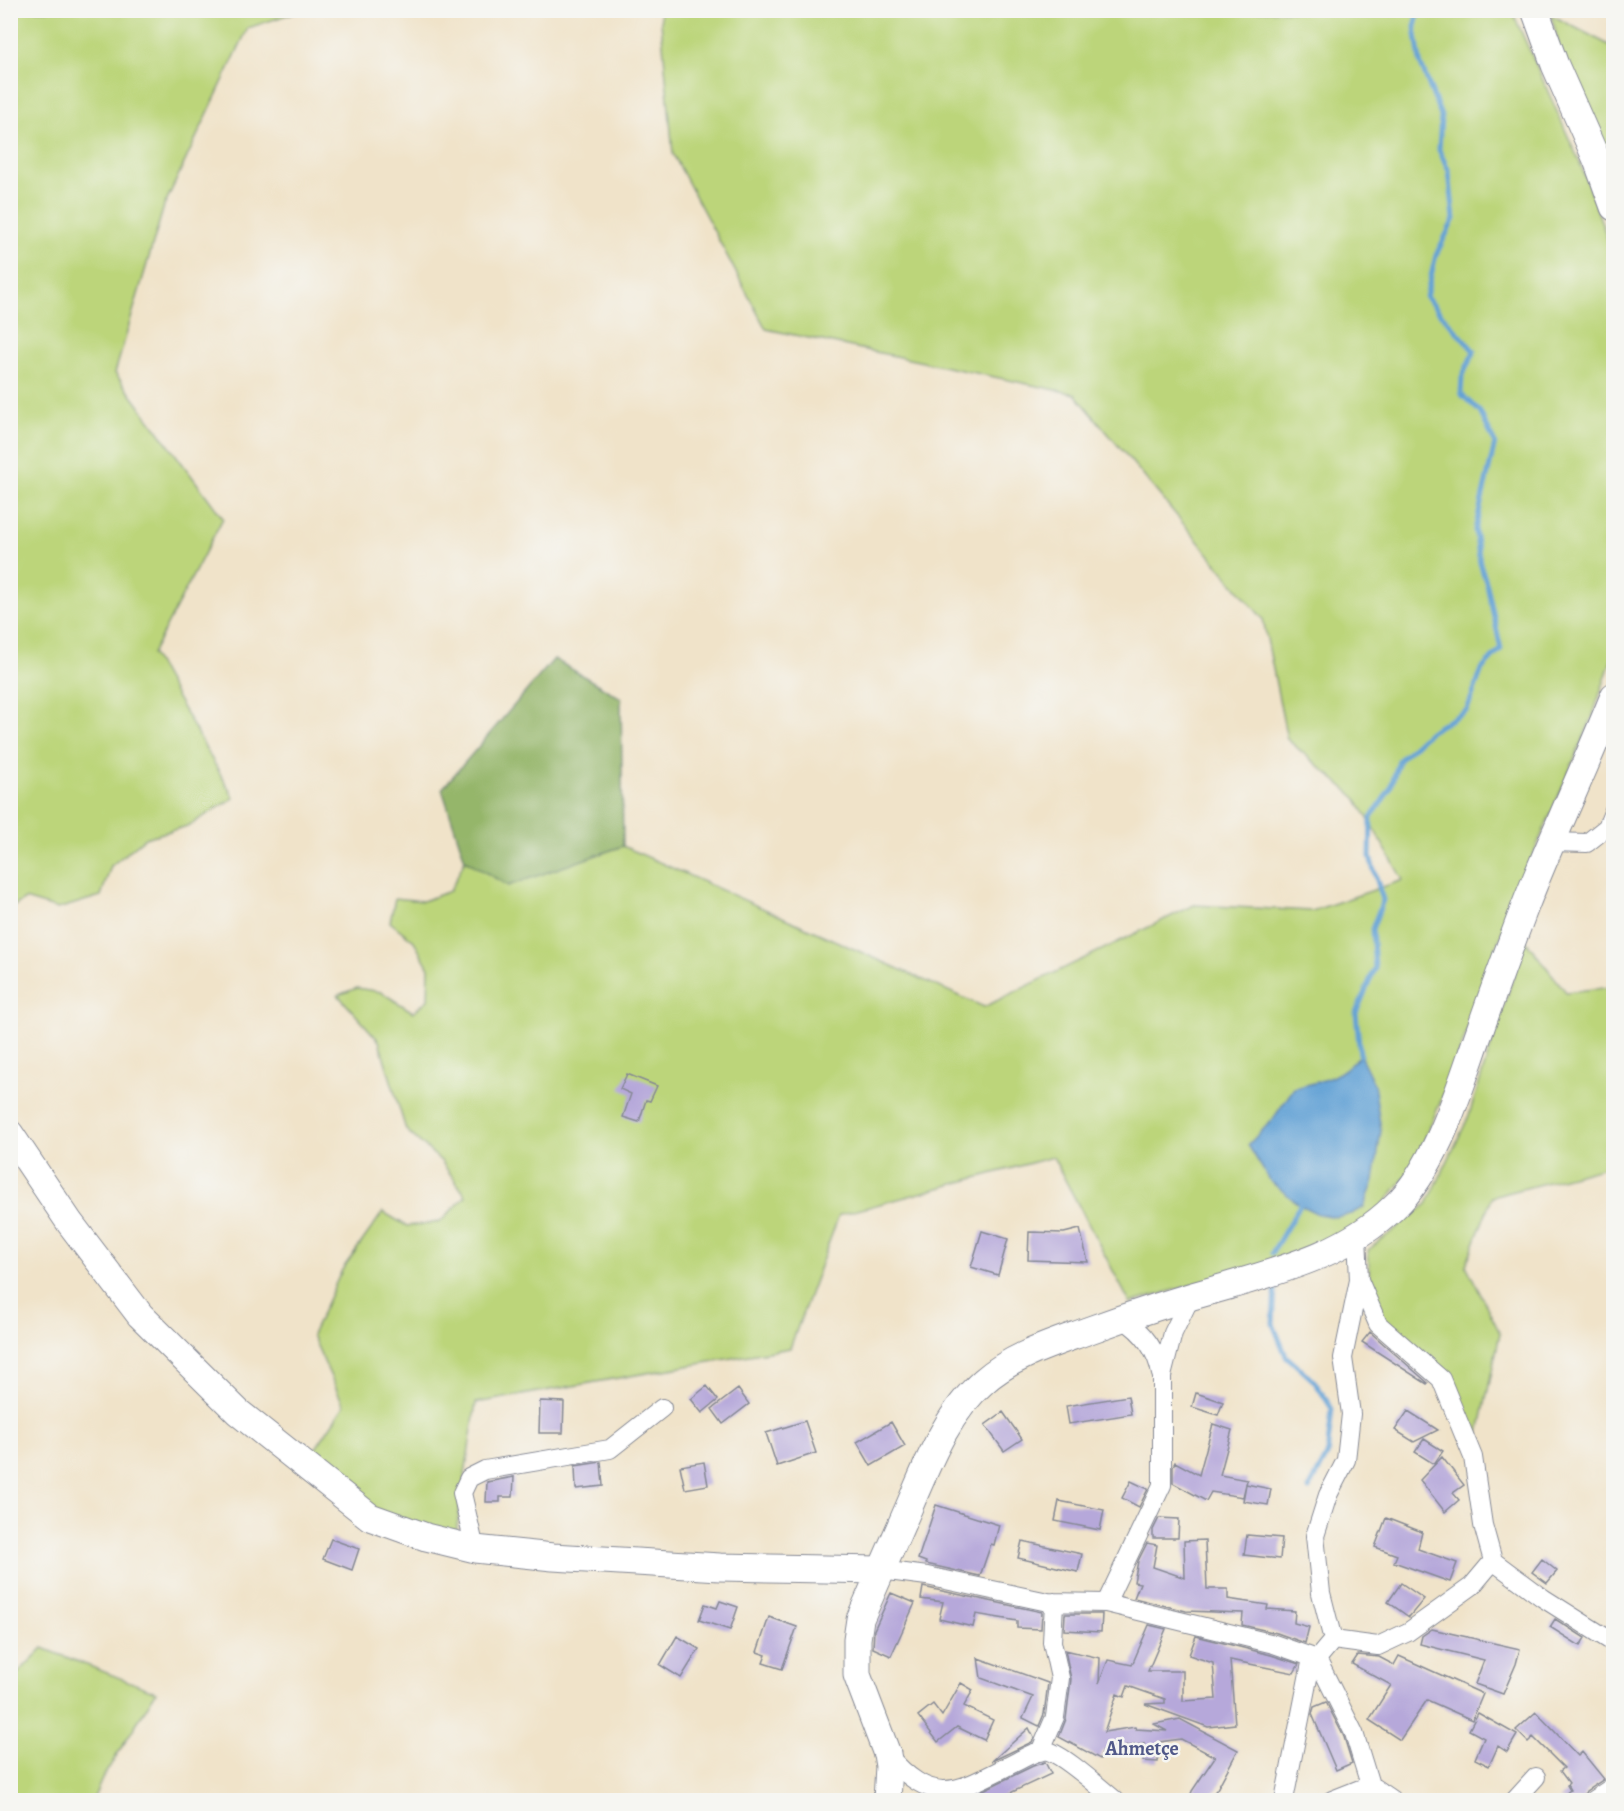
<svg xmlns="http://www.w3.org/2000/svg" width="1624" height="1811" font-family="Alegreya,serif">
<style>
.green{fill:#bcd57a;stroke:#6c826c;stroke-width:1.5}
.forest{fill:#95b66a;stroke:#587264;stroke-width:1.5}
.water{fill:#64a2d5;stroke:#40689a;stroke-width:1.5}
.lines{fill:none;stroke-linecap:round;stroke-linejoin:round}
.stream{stroke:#64a2d5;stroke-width:5}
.building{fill:#b6a8da}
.street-casing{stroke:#868994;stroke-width:20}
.secondary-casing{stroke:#868994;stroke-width:29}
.street{stroke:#fff;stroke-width:18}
.secondary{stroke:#fff;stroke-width:27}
.labels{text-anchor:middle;stroke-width:5;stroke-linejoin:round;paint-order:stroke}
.quarter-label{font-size:20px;font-weight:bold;fill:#515989;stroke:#f6f6f2}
</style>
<rect width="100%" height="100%" fill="#f6f6f2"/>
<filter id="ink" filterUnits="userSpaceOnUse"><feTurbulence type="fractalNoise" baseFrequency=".0167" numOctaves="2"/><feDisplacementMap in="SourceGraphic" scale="12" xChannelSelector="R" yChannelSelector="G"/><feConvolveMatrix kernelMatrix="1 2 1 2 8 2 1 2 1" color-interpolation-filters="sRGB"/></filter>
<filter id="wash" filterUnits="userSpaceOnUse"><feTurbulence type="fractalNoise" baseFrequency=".008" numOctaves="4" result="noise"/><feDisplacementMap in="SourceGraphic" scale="24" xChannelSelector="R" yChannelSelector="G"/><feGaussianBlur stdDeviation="1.35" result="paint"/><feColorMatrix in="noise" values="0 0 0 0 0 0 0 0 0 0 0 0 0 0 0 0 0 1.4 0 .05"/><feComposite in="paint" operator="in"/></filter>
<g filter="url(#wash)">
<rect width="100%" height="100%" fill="#f0e3c9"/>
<path class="green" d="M11,10L299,11L248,28L164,206L115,373L223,518L152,654L234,798L188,826L145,838L111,866L101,896L58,909L25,899L11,908Z
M660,11H1512L1580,163L1613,254V655L1592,718L1511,906L1450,1079L1413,1167L1381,1208L1335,1243L1130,1303L1053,1157L839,1215L790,1348L476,1403L455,1539L370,1513L312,1454L344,1406L312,1335L342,1270L383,1212L407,1226L440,1222L466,1196L441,1161L406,1130L379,1041L338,995L357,988L381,992L413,1012L428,1000L429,968L414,941L390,922L395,898L423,901L450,891L465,860L508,885L623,846L984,1007L1194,905L1312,911L1403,880L1356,798L1287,739L1263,619L1075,394L766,329L673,154Z
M1551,15L1613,47V167L1563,61Z
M1525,940L1566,992L1613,987V1165L1492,1197L1466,1265L1500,1333L1477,1442L1449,1375L1384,1321L1370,1282L1368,1250L1427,1204L1468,1118Z
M43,1648L156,1692L102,1779L93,1800H11V1680Z"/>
<path class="forest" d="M554,659L621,698L623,846L508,886L465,860L442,789Z"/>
<path class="water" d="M1360,1055L1374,1084L1381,1130L1374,1181L1364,1207L1351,1214L1336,1217L1318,1214L1300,1205L1270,1181L1248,1145L1273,1119L1294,1088C1323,1081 1340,1078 1360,1055Z"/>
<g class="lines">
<path class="stream" d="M1360,1055L1356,1013L1375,968L1372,929L1383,900L1370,857L1371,818L1390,789L1399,760L1429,732L1467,710L1482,669L1501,649L1487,585L1480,563L1475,530L1495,443L1480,412L1461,394L1462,377L1474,351L1426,297L1436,255L1454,219L1449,171L1439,150L1441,116L1420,62L1415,27L1419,10
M1272,1253L1300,1205
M1275,1287L1273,1324L1286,1356L1315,1382L1332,1409L1327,1456L1309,1489"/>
</g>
<g id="blocks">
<path class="building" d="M627,1074L657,1086L650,1101L646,1100L639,1122L623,1117L631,1094L620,1089Z
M1080,1229L1088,1262L1028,1260L1029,1232L1064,1233Z
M982,1231L1008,1239L998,1275L971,1267Z
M1370,1332L1428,1383L1427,1384L1362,1342Z
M707,1386L718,1400L702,1413L691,1399Z
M738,1389L749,1404L723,1424L712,1409Z
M1196,1393L1223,1402L1218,1415L1192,1407Z
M1128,1396L1131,1414L1069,1424L1066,1406Z
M540,1401L564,1402L563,1433H539Z
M1408,1411L1438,1430L1414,1442L1395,1430Z
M1003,1412L1022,1439L1004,1451L985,1425Z
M805,1421L816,1453L777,1466L766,1433Z
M891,1422L905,1446L871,1466L857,1442Z
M1213,1424L1232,1430L1220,1475L1247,1480L1243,1497L1211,1492L1206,1501L1173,1483V1466L1175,1462L1199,1475Z
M1424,1439L1443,1451L1434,1464L1415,1452Z
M1442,1457L1464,1485L1453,1493L1459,1500L1445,1512L1420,1480Z
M601,1462L603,1486L576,1489L575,1466Z
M704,1462L708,1485L685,1489L680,1466Z
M514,1477L513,1497H500V1502H486L487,1482Z
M1131,1481L1148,1489L1139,1507L1122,1498Z
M1246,1484L1271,1489L1268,1505L1243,1501Z
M1059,1501L1104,1510L1100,1530L1055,1521Z
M936,1505L999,1525L994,1545L991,1544L980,1576L926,1564V1562L918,1559Z
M1159,1518L1179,1519L1178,1538H1153V1530Z
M1386,1518L1422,1532L1418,1549L1457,1563L1450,1582L1394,1562L1397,1555L1375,1547Z
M1247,1535L1282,1538L1280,1559L1244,1555Z
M331,1539L359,1549L352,1570L323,1559Z
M1205,1540L1207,1589H1228V1599L1268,1605L1267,1609L1295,1611L1294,1623L1309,1627L1305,1643L1277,1633L1242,1625L1243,1613L1186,1611L1134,1598L1140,1583L1134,1582L1138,1561L1147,1543L1157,1545L1153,1567L1185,1578L1184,1541Z
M1022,1541L1082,1554L1078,1572L1018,1558Z
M1542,1559L1557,1571L1547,1583L1532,1572Z
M1401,1583L1424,1599L1409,1617L1388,1602Z
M923,1587L1042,1612L1041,1629L1017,1628V1621L976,1614L973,1627L939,1619L943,1602L921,1599Z
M891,1593L915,1603L891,1656L873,1648L874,1630Z
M720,1601L738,1607L730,1630L699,1620L705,1604L717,1608Z
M1065,1614H1102L1101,1632L1064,1630Z
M769,1617L797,1627L782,1669L763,1663L766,1655L757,1652Z
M1555,1619L1585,1638L1580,1646L1550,1627Z
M1149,1625L1166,1629L1148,1671H1183V1701L1216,1699L1213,1663L1189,1655L1196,1636L1271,1655L1299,1664L1294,1673L1230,1660L1235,1724L1208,1727L1145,1704L1165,1703V1699L1128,1686L1124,1697L1117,1694L1104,1732L1135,1727L1136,1729L1167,1731L1154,1724L1180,1719L1238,1750L1217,1789L1208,1800H1189L1192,1791L1215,1757L1181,1739L1159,1742L1158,1762L1143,1761L1144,1744L1103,1750L1100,1759L1059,1737L1066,1719L1071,1679L1065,1650L1100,1658L1099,1683L1108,1660L1132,1665Z
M1432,1629L1520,1649L1516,1664L1503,1694L1475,1684L1484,1660L1420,1644L1422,1636Z
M677,1636L699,1649L681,1678L660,1665Z
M1358,1655L1379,1657L1394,1665L1399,1656L1483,1694L1472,1720L1427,1700L1400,1740L1369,1720L1391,1685L1352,1664Z
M978,1658L1048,1683L1044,1714L1039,1726L1023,1718L1033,1697L981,1678Z
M961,1683L973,1690L964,1706L993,1720L984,1740L957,1727L938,1742L918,1716L933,1704L942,1716Z
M1326,1702L1344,1737L1352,1763L1336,1770L1312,1714L1314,1707Z
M1536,1712L1578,1756L1582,1752L1604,1779L1586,1791L1582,1800H1558L1570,1790L1567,1785L1569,1783L1560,1771L1564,1768L1533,1737L1528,1742L1516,1730Z
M1478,1713L1517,1735L1507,1752L1498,1746L1489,1766L1475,1759L1484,1738L1469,1730Z
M1029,1728L1034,1738L1032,1742L992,1761Z
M1045,1762L1051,1774L995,1800H963L1033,1766Z"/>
</g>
</g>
<g filter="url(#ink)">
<use href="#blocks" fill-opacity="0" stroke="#868994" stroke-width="1.5"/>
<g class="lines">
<g class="street-casing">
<path id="street" d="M1551,842L1587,843L1607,827L1614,810
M1359,1280L1378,1324L1441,1379L1473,1457L1483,1525L1493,1561L1543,1598L1614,1643
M1123,1319C1143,1332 1157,1350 1161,1374
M475,1549L462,1493L469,1478L485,1470L610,1449L662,1408
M881,1570L927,1576L1048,1602L1106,1603L1274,1644L1317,1659L1354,1733L1370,1785L1392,1800
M1106,1603L1162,1485V1376L1173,1333L1191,1296
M1333,1640L1378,1646L1408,1632L1472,1586L1493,1561
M1317,1659L1333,1640L1321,1593L1315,1536L1328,1495L1346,1460L1351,1414L1343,1358L1359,1280L1357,1236
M1040,1752L1055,1717L1060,1678L1052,1642L1054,1602
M887,1754C936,1811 959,1790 1018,1761C1026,1757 1038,1749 1048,1751C1064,1755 1101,1789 1115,1800
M1284,1800L1312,1658
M1332,1800L1370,1785
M1515,1800L1536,1777
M1593,1800L1614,1786"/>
</g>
<g class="secondary-casing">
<path id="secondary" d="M1535,10L1555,65L1597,160L1614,207
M10,1134L70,1223L140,1315L238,1412L370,1517L426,1537L475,1549L553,1557L720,1567L881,1570
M887,1800L889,1766L887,1754L857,1675V1639L860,1619C876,1582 892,1545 909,1507C928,1463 946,1414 984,1381C1012,1356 1052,1344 1087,1331C1133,1314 1180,1299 1228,1286C1288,1268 1348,1252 1394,1207C1438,1166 1460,1086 1480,1030C1494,989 1509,949 1524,909C1552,837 1585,768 1614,696"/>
</g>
<use href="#street" class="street"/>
<use href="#secondary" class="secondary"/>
</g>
</g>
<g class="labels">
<g class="quarter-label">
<text x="1142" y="1755">Ahmetçe</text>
</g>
</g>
<rect width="1624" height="1811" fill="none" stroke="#f6f6f2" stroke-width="36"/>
</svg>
